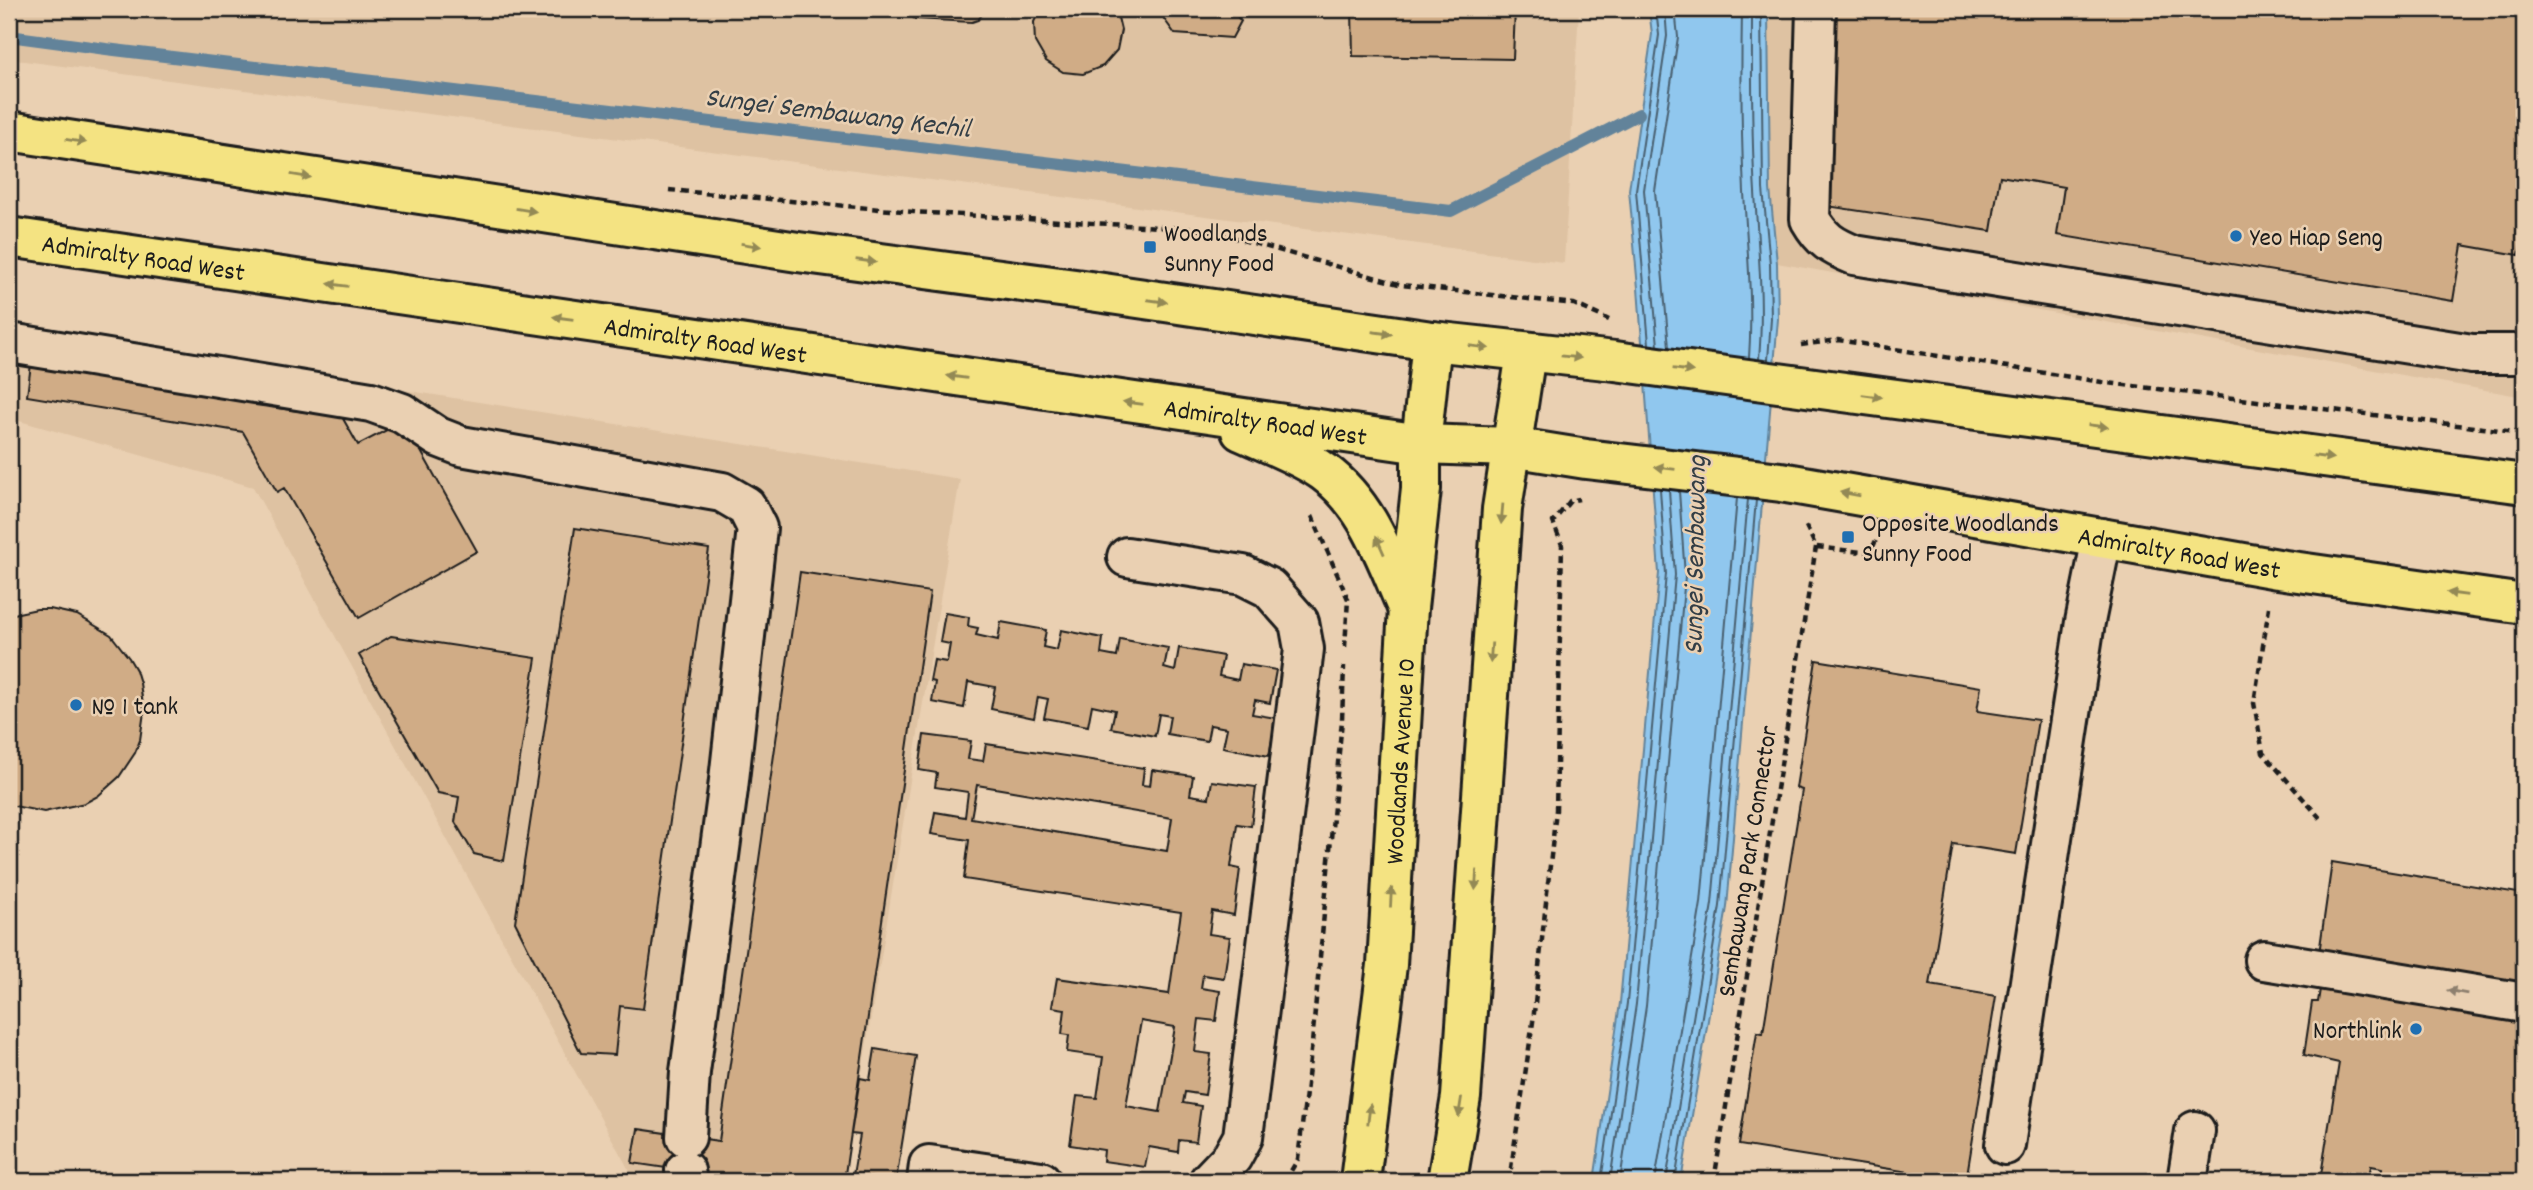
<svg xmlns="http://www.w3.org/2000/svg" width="2533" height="1190" font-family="Dekko,sans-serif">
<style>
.built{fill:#dec2a2}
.water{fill:#90c7ee;stroke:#62839a;stroke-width:2}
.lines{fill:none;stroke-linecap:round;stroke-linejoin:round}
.shore{stroke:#4a6070;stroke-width:2}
.stream{stroke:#62839a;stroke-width:12}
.building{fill:#d0ac86;stroke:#1c1c1c;stroke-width:2;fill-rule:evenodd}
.minor-casing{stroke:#1c1c1c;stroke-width:44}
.major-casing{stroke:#1c1c1c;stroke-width:44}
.path{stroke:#1c1c1c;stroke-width:4.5;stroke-dasharray:7 5;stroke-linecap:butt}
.minor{stroke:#ead0b2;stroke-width:38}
.major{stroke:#f4e382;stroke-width:38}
.oneway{fill:#938954}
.oneway2{fill:#8d7f6e}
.poi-dot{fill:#1f6fb2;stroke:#ead0b2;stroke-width:2.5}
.labels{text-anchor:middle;stroke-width:5;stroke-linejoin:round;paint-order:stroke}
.poi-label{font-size:26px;fill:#1c1c1c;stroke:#ead0b2;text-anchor:start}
.street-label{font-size:26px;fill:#1c1c1c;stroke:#ead0b2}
.water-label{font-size:28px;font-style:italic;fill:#333e46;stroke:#ead0b2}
</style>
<rect width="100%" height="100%" fill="#ead0b2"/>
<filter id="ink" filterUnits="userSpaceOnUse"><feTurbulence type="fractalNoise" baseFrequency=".0143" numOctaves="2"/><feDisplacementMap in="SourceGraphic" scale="14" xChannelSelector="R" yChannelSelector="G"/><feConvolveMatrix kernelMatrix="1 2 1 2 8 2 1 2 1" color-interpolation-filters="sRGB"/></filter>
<g filter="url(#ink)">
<path class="built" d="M9,9H1579L1564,263L9,59Z
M1768,9H2524V397L1777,263L1770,189Z
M9,327L960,479L844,1181H646L634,1179L253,487L9,418Z"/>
<path class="water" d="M1649,9H1768L1770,189L1777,263L1778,319L1727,907L1681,1181H1594L1620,1003L1659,573L1638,288L1629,190L1652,34Z"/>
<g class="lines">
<path class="shore" d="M1742,9C1741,69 1741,131 1744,192C1747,248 1753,302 1749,358
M1752,9C1752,69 1751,132 1755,192C1758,249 1764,303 1759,359
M1761,9L1763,189L1770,264L1771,319L1768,360
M1649,344L1636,190L1659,35L1656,9
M1658,346L1644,190L1667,36L1665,9
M1669,347L1655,191L1678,37L1675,9
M1601,1181L1627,1003L1666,574L1660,489
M1610,1181L1636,1004L1675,575L1669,490
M1620,1181L1646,1006L1685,576L1679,491
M1655,1181L1701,903L1737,498
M1666,1181L1712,904L1748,499
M1675,1181L1720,906L1756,500"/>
<path class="stream" d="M9,36L106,49L1451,211L1639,114"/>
</g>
<path class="building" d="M906,9H986L978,20L972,22L915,19L908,14Z
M1040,9H1116L1121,30L1117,50L1103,66L1083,74L1063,72L1046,61L1035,42L1034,22Z
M1170,9H1231L1241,21L1232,38L1175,34L1164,19Z
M1352,9H1515L1513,59L1353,56Z
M1830,9H2524V224L2519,255L2462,245L2453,301L2057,235L2064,187L2000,176L1991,231L1827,206Z
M31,364L255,395L256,405L342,417L358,445L404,421L477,551L359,618L284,488L277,492L243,432L27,396Z
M575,528L709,549L643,1009L620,1006L615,1055L581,1053L515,922Z
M800,572L930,592L844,1181H827L776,1173L775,1181H754L632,1163L638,1129L719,1141Z
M37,609H50L77,615L111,635L129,658L136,670L140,683L144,712L140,740L135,753L119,777L98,796L85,803L44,812L9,805V615Z
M945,613L969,617L968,626L978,628L976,635L998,640L1001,622L1046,630L1043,647L1057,650L1061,630L1103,638L1101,654L1117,657L1120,639L1168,648L1164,668L1175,671L1179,648L1223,656L1219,676L1238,680L1241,664L1276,670L1270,703L1255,700L1252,714L1276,718L1269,756L1223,747L1227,728L1210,725L1207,741L1167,734L1170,716L1159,714L1155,736L1111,728L1115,710L1092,705L1088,726L1044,718L1048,699L1038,697L1034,718L991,709L995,687L968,682L964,708L932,702L935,682L930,681L934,660L947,662L950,644L940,642Z
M391,636L536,658L504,861L474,854L455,822L459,797L438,793L359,655Z
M1816,660L1981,687L1977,711L2038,720L2016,854L1953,844L1930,985L1996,996L1966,1181L1739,1145L1757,1032L1763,1033L1802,790L1796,788Z
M924,735L971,741L968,759L983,761L986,744L1144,768L1142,785L1150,786L1152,770L1193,776L1190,795L1209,798L1212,781L1256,787L1251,826L1237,824L1231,867L1240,869L1234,915L1212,911L1209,934L1230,937L1224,978L1203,975L1201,988L1220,991L1216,1021L1199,1019L1195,1052L1211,1054L1205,1095L1185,1092L1183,1103L1201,1106L1196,1142L1179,1140L1178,1152L1149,1147L1145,1167L1103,1161L1104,1150L1070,1145L1077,1096L1097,1098L1103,1057L1067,1052L1069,1035L1062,1034L1065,1009L1052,1007L1057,978L1169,994L1181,912L964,879L969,840L931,834L935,812L965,817L968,792L935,787L937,773L919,770ZM977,785L1172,818L1167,851L971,818ZM1141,1021L1175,1027L1160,1112L1126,1106Z
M2332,862L2524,894V1181H2381L2383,1168L2371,1166L2368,1181H2320L2339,1063L2304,1055L2312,1002H2318L2322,976L2316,975Z
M875,1049L916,1056L896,1181L853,1175L860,1135L851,1134L860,1078L870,1080Z"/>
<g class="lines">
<g class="minor-casing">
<path id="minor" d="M1816,9L1810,219C1822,240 1832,246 1854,255L2472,354H2524
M16,344L371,402L402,413L438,437L461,446L722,492L746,506L757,528L728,789L690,1072L686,1137
M1127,557L1243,575L1269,588L1299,622L1304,649L1243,1137L1232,1157L1209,1181
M2264,960L2524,1003
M2005,1145L2085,622L2102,538
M685,1171L687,1181
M927,1181L929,1165L1041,1181
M2187,1181L2195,1131"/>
</g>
<g class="major-casing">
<g id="major">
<path d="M9,131L798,252L1090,291L1432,341L1615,361L2524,484"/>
<path id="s1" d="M9,237L1421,444L1511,447L1586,459L1781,482L2278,569L2524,604"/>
<path d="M1241,431C1265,442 1303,456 1324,472C1368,504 1385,557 1406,605"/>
<path id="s2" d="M1360,1181L1387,965L1408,608L1421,489V444L1432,341"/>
<path d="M1447,1181L1461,1097L1502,509L1526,353"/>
</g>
</g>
<path class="path" d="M669,190L913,212L1207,230L1402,285L1574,304L1609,320
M1801,345L1838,340L2108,383L2524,433
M1312,516L1348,599L1345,647
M1806,526L1816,547L1870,553L1877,538
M2269,607L2254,703L2263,753L2321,819
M1285,1181L1298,1159L1312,1043L1342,720L1344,666
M1509,1181L1533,1022L1556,810L1562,545L1553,522L1570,501L1579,499
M1714,1181L1816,547"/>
<use href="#minor" class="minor"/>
<use href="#major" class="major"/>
</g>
<defs><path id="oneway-solid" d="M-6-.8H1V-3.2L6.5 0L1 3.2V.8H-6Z" transform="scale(1.75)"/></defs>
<g class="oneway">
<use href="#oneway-solid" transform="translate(76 141) rotate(9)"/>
<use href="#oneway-solid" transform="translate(301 176) rotate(9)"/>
<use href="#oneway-solid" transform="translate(526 210) rotate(9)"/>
<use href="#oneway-solid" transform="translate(751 245) rotate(9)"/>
<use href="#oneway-solid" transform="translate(866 261) rotate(8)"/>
<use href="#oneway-solid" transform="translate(338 285) rotate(-172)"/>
<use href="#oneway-solid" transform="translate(1157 301) rotate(8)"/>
<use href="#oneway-solid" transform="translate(563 318) rotate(-172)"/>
<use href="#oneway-solid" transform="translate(1382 333) rotate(8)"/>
<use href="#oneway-solid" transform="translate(1479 347) rotate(7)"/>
<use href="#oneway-solid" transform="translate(1571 357) rotate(6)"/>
<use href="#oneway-solid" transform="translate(1683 370) rotate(8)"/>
<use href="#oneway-solid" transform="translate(957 377) rotate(-172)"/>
<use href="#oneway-solid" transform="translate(1872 396) rotate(8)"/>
<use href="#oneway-solid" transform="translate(1133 403) rotate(-172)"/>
<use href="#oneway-solid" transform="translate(2098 426) rotate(8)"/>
<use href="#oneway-solid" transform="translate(2323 457) rotate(8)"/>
<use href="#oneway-solid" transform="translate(1665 468) rotate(-173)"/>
<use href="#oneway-solid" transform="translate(1850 494) rotate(-170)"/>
<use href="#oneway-solid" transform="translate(1502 514) rotate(95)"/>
<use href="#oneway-solid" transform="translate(1380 545) rotate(-114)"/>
<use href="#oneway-solid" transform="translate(2457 594) rotate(-172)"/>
<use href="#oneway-solid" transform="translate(1491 653) rotate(94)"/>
<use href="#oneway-solid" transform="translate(1476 880) rotate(94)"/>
<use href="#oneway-solid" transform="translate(1391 897) rotate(-87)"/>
<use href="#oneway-solid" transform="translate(1460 1107) rotate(99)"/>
<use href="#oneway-solid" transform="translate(1369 1114) rotate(-83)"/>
</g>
<use class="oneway2" href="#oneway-solid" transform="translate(2457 992) rotate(-170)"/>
</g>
<g class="poi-dot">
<circle cx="2236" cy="236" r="7"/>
<rect x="1143" y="240" width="14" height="14" rx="3.5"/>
<rect x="1841" y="530" width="14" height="14" rx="3.5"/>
<circle cx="76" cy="705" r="7"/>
<circle cx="2416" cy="1029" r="7"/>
</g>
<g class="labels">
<g class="poi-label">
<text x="1164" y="241">Woodlands<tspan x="1164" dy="30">Sunny Food</tspan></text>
<text x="2250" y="245">Yeo Hiap Seng</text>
<text x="1862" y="531">Opposite Woodlands<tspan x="1862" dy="30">Sunny Food</tspan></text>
<text x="90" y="714">№ 1 tank</text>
<text x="2402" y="1038" text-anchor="end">Northlink</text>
</g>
<g class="street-label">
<text dy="9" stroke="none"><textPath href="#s1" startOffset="136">Admiralty Road West</textPath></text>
<text dy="9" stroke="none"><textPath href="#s1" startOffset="704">Admiralty Road West</textPath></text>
<text dy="9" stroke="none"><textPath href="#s1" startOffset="1270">Admiralty Road West</textPath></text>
<text dy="9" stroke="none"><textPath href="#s1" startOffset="2194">Admiralty Road West</textPath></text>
<text dy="9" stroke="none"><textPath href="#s2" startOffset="422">Woodlands Avenue 10</textPath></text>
<text transform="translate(1746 861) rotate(-81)" y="9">Sembawang Park Connector</text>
</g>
<g class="water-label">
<text transform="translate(838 111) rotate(7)" y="10">Sungei Sembawang Kechil</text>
<text transform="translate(1693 555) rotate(-89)" y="10">Sungei Sembawang</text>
</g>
</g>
<rect width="2533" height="1190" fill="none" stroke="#ead0b2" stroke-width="35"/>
<rect x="18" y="18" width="2498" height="1155" fill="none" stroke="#1c1c1c" stroke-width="2.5" filter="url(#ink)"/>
</svg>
